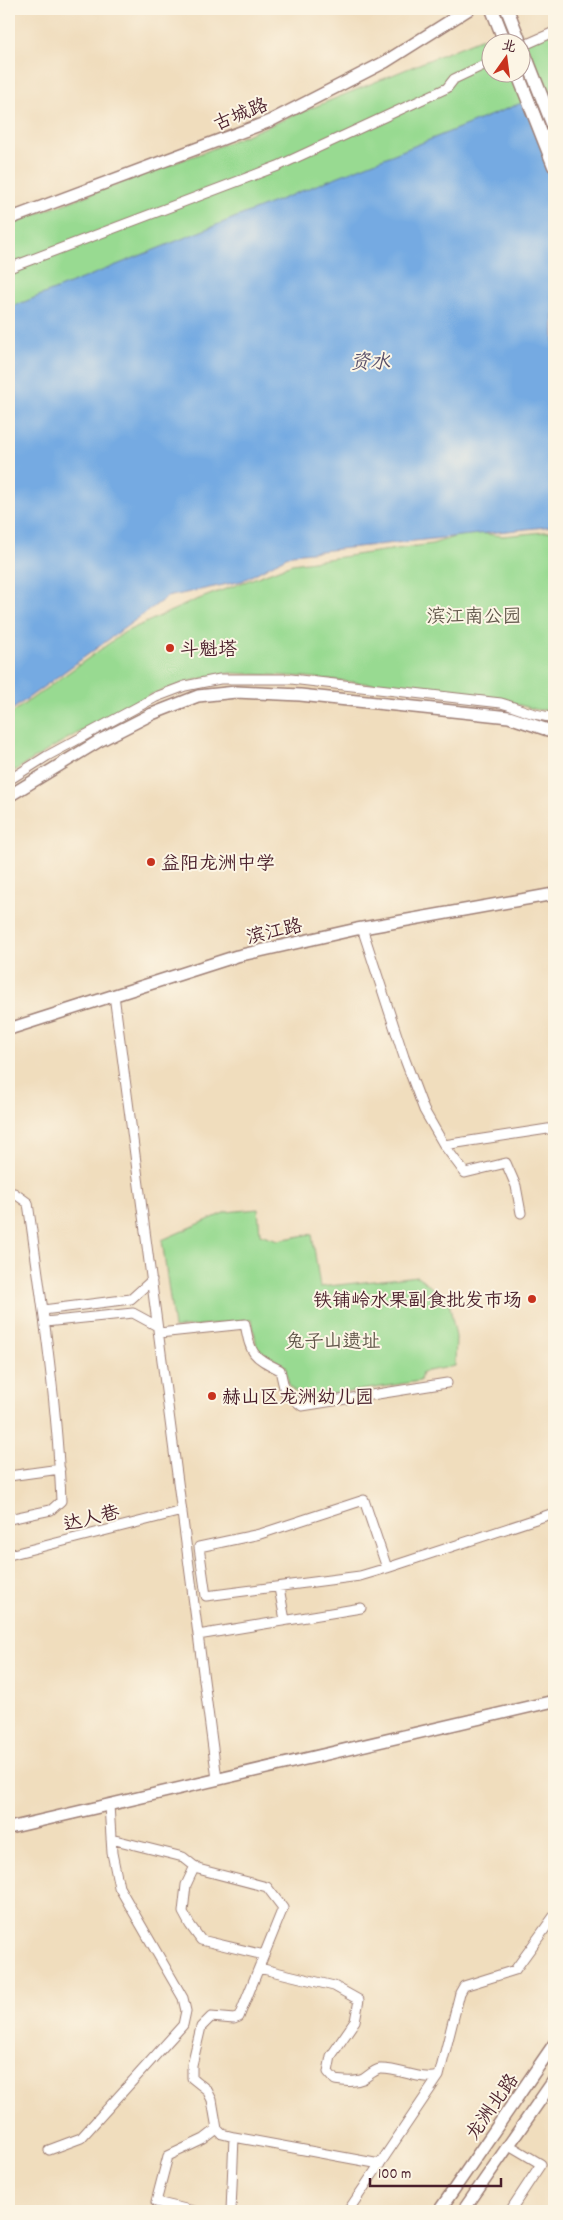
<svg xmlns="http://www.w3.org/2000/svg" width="563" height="2220" font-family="Dekko,'LXGW WenKai TC',sans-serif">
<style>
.green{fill:#98da91;stroke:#717c5e;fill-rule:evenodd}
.water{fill:#75aae2;stroke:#606486}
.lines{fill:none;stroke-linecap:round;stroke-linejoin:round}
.street-casing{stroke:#9d7e74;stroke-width:11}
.secondary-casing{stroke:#9d7e74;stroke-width:14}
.primary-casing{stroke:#9d7e74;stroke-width:15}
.street{stroke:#fff;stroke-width:9}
.secondary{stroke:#fff;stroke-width:11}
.primary{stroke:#fff;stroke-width:12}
.primary-bridge-casing{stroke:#9d7e74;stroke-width:15;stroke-linecap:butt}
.primary-bridge{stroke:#fff;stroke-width:12}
.poi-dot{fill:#c8321e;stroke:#fcf5e5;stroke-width:2}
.labels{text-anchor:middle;stroke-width:4;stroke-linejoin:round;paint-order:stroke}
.street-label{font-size:19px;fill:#4a1f2b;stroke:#fcf5e5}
.park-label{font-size:19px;fill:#61574a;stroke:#fcf5e5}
.poi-label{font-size:19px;fill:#4a1f2b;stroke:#fcf5e5;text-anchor:start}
.water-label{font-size:20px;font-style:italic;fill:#59506b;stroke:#fcf5e5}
</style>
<rect width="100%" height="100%" fill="#fcf5e5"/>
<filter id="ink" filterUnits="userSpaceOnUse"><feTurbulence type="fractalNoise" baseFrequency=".02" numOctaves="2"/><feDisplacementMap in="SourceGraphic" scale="10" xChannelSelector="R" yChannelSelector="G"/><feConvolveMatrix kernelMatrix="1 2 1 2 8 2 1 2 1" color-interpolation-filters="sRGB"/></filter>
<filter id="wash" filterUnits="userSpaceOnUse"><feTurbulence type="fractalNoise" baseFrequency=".0096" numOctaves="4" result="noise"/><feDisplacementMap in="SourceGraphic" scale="20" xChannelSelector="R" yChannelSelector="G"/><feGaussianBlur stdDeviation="1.12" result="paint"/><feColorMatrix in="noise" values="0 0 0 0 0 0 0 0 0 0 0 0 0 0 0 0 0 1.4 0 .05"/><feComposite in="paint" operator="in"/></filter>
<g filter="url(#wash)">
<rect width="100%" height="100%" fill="#f0ddbd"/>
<path class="green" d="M554,28V99L9,312V224L207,151L480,39L534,36ZM490,42H520V72H490Z
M554,531V710H538L485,696L306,677L230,673L195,680L152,694L65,740L9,774V715L125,632L191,602L292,564L432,544L470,532L503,536Z
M258,1209L260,1234L278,1240L312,1234L320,1287L418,1276L449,1302L456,1337L455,1366L422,1372L420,1381L304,1399L289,1386L285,1366L257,1348L252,1320L174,1328L162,1240L226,1212Z"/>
<path class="water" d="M554,90V526L292,554L242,581L167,597L9,712V308Z"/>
</g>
<g filter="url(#ink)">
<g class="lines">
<g class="street-casing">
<path id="street" d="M520,47L554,32
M9,268L278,166L447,88L454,79L490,62
M9,780L47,756L156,697L185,686L220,679H291L501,703C519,708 536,717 554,717
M362,928L404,1057L424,1110L444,1145L465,1173L506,1163L516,1186L521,1213
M114,995L217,1779
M444,1145L554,1128
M9,1193H14L28,1203C42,1302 57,1401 61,1501L51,1510L9,1519
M43,1310L131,1299L152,1280
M45,1322L133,1313L157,1326
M159,1333L245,1324C251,1355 252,1356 280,1370L285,1392L302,1406L447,1383
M9,1476L60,1469
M364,1500L387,1568L360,1576L206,1596L199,1547L260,1534Z
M9,1555L182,1511
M387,1568L554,1513
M279,1588L285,1620
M198,1635L361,1608
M111,1839L183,1857L198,1869L267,1887L283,1908L239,2017L234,2019L211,2017L201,2027L192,2065V2078L207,2090L212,2100L217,2129L222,2134L234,2137
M195,1866L186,1885L183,1912L190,1925L201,1940L264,1955
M259,1968L334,1986L359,2000L355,2021L331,2056L328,2072L335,2080C344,2081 354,2083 363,2079C368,2076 374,2070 380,2069C400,2068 419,2081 439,2076
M509,2145L541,2164L510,2211
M49,2150L81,2138L183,2025L186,2011L183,1998L119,1887L112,1853L109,1805
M194,2211L156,2202L168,2156L204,2139L217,2129
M231,2211L234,2137L380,2164
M348,2211L439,2076L460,1993L464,1986L515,1970L554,1916"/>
</g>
<g class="secondary-casing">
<path id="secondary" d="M9,219L270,121L385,62L469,9
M9,796L99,741L152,714L198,696L236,692L300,695L509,717L554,732
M9,1029L237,956L357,929L554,894
M9,1828L554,1701
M439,2211L554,2044
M463,2211L554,2080"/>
</g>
<g class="primary-casing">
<path id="primary" d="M492,9L505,42
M517,72L554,166"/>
</g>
<use href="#street" class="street"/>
<use href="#secondary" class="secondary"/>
<use href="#primary" class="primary"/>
<g class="primary-bridge-casing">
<path id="primary-bridge" d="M507,9L554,128"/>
</g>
<use href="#primary-bridge" class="primary-bridge"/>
</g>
</g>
<g class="poi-dot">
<circle cx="170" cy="648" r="5"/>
<circle cx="151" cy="862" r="5"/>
<circle cx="532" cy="1299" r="5"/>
<circle cx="212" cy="1396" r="5"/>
</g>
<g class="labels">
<g class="street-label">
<text transform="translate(240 113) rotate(-22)" y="7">古城路</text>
<text transform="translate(274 930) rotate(-13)" y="7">滨江路</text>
<text transform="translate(91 1517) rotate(-14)" y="7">达人巷</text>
<text transform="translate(491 2106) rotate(-55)" y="7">龙洲北路</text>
</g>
<g class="park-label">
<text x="474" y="622">滨江南公园</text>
<text x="333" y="1347">兔子山遗址</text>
</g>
<g class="poi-label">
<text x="180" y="655">斗魁塔</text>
<text x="161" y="869">益阳龙洲中学</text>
<text x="522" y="1306" text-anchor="end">铁铺岭水果副食批发市场</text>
<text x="222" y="1403">赫山区龙洲幼儿园</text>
</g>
<g class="water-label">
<text x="370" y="368">资水</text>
</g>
</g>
<rect width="563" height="2220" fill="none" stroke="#fcf5e5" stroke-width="30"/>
<g transform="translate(506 58) rotate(14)"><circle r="24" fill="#fcf5e5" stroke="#b59f9b"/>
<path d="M0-4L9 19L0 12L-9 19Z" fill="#c8321e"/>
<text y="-8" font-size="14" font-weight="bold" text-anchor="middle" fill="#4a1f2b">北</text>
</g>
<path d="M370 2178v8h131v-8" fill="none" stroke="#4a1f2b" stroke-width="2.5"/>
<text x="378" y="2178" font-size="15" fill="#4a1f2b" stroke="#fcf5e5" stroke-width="4" paint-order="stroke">100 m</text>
</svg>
